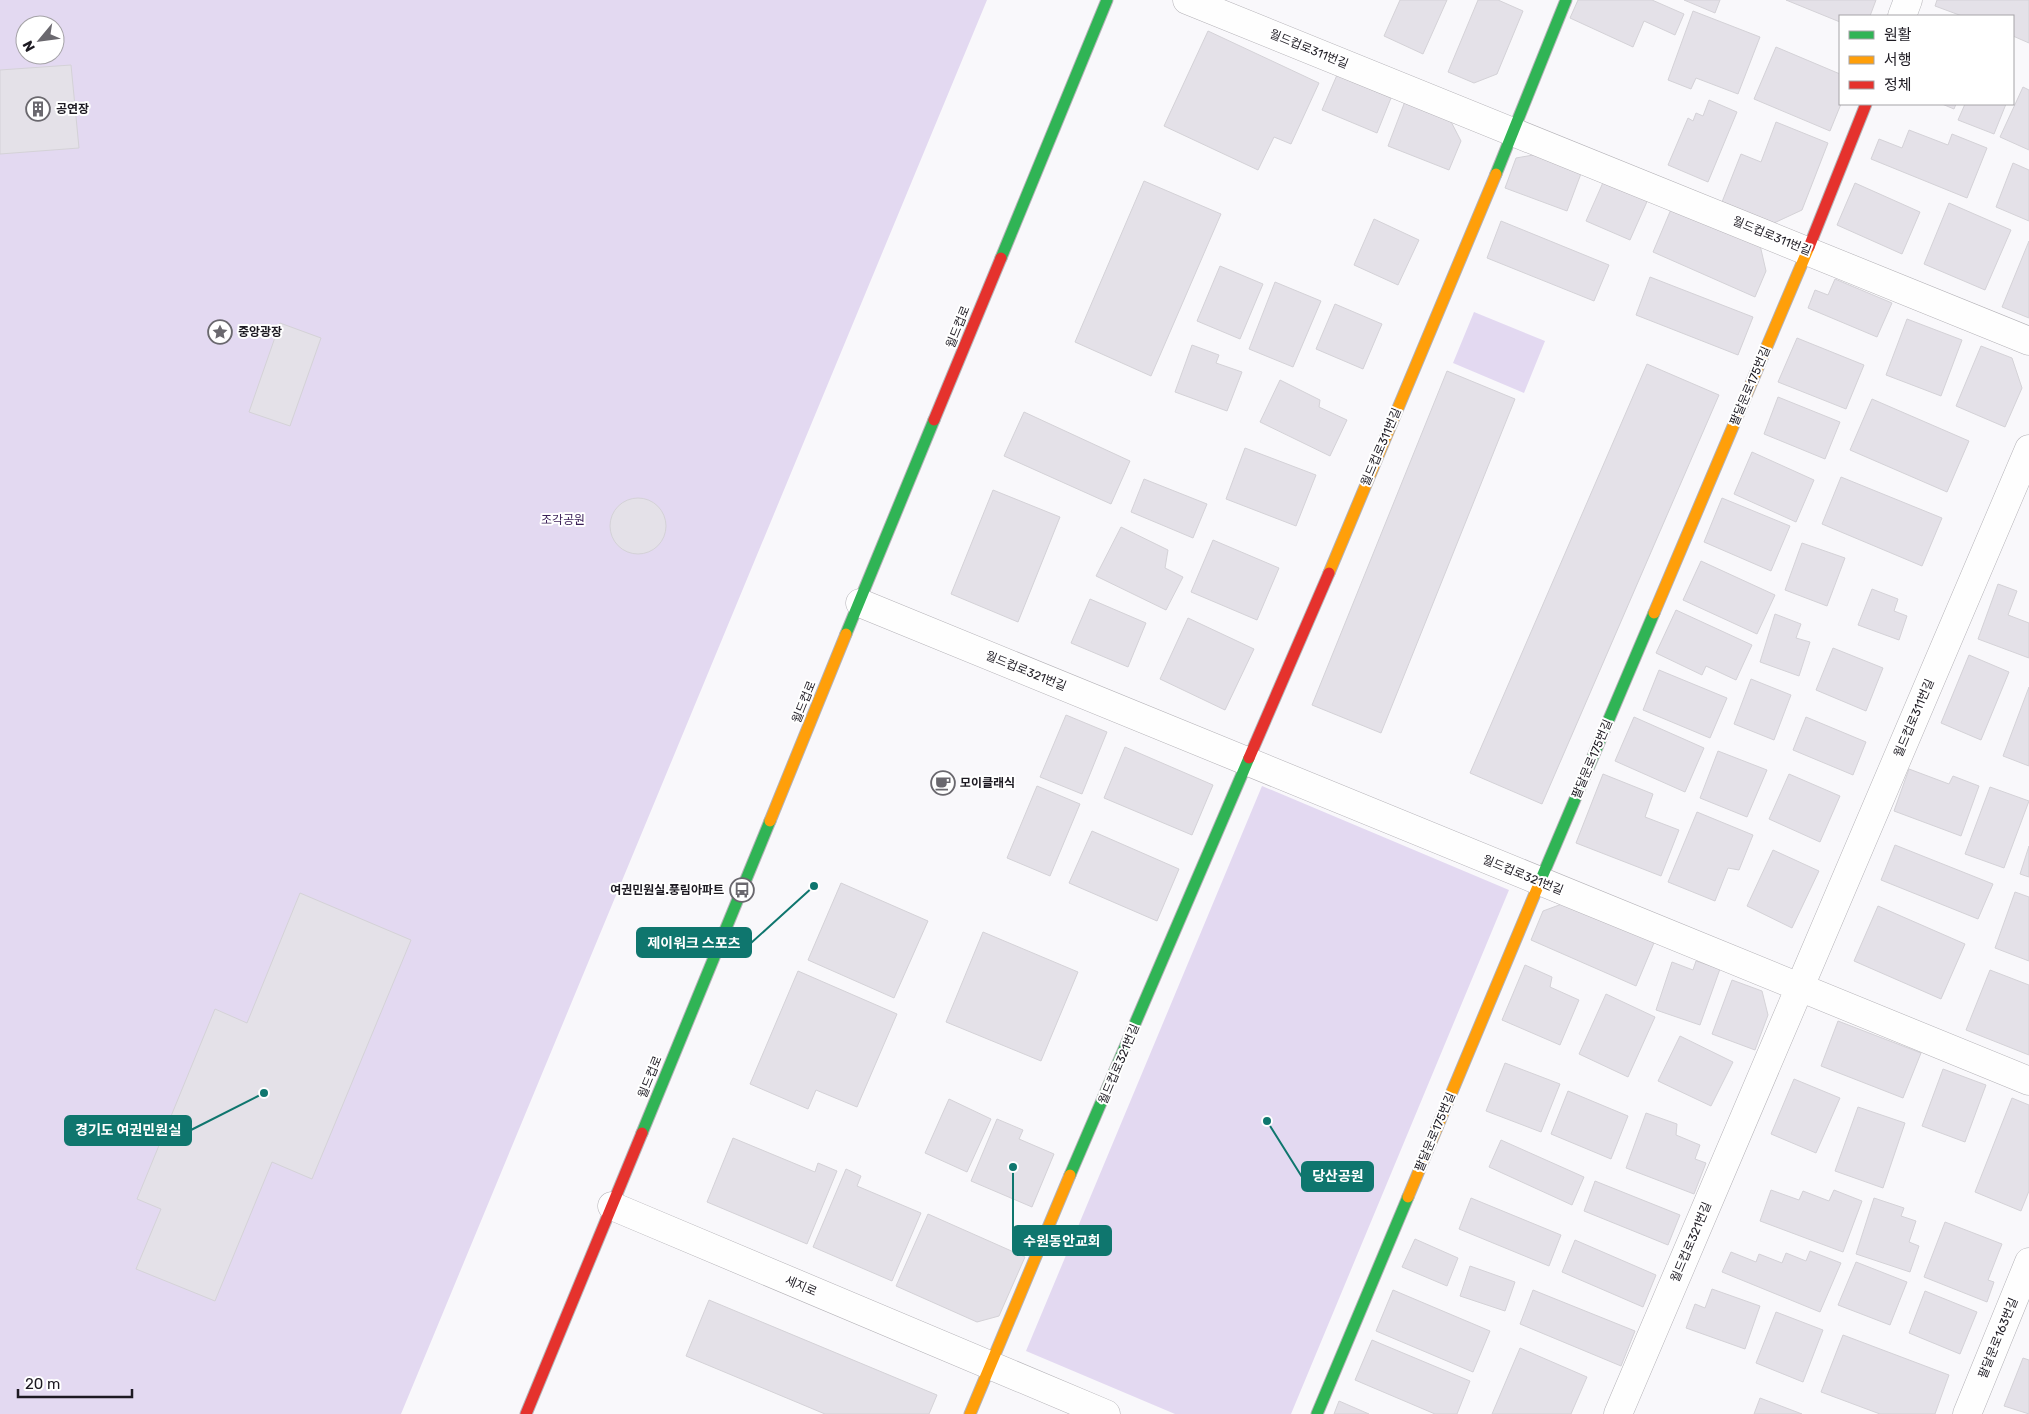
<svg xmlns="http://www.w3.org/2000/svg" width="2029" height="1414" font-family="Rubik,'Noto Sans KR',sans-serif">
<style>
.green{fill:#e3d9f1;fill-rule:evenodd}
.building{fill:#e4e1e8;stroke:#d4d2d7}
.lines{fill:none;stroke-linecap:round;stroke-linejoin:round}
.street-casing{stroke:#b4b2b7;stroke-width:29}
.fast-casing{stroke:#b4b2b7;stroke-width:13}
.slow-casing{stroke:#b4b2b7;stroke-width:13}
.jam-casing{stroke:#b4b2b7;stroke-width:13}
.street{stroke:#fefefe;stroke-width:28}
.fast{stroke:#30b455;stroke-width:11}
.slow{stroke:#ff9f0a;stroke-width:11}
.jam{stroke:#e5322d;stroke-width:11}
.labels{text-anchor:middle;stroke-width:4;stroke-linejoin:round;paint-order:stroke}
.street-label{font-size:12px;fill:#1d1a22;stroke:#fff}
.poi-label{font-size:12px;font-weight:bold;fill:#1d1a22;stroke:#fff;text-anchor:start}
.park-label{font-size:12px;fill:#3a1f57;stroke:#fff}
.leader{fill:none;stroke:#0f766e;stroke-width:2}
.callout-dot{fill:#0f766e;stroke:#fff;stroke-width:2}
.callout{fill:#0f766e;stroke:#0f766e;stroke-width:2}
.callout-label{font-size:14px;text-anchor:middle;font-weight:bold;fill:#fff}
</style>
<rect width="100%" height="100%" fill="#f9f8fb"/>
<path class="green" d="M0,0H987L401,1414H0ZM25,25H55V55H25Z
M1474,312L1545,341L1524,393L1453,363Z
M1262,786L1509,890L1291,1414H1175L1026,1351Z"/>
<path class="building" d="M1400,0H1447L1423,54L1384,36Z
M1478,0H1498L1523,11L1497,74L1474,83L1448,72Z
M1578,0H1652L1684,14L1675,35L1644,21L1633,47L1570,18Z
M1684,0H1720L1715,13Z
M1786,0H1876L1870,16H1840V22Z
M1937,0H2029V43L2013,36V16H1962L1935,6Z
M1693,11L1760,37L1738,94L1696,78L1691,89L1668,80Z
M1208,31L1319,83L1291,144L1274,137L1258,170L1164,126Z
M1776,47L1840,74L1841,104L1830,131L1754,99Z
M71,65L79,148L0,154V70Z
M1337,75L1391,98L1377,133L1322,110Z
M2023,87L2029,90V150L2000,137Z
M1407,96L1446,112L1461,141L1449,170L1388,146Z
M1709,100L1737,112L1708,182L1668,165L1688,118L1693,121L1696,113L1703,116Z
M1942,104H1956L1954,109Z
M1965,104H2006L1994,134L1958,120Z
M1776,122L1828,143L1802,210L1774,223L1722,202L1741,154L1761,162Z
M1909,130L1948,145L1952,134L1987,148L1967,198L1871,159L1879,139L1902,148Z
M1539,154L1582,171L1567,211L1505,188L1516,158Z
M2013,163L2029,170V221L1996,207Z
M1605,178L1649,197L1630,240L1586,221Z
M1144,181L1221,214L1151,376L1075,342Z
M1855,183L1920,212L1902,254L1837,225Z
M1949,203L2011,230L1985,290L1924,264Z
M1672,207L1760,245L1766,271L1755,297L1653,252Z
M1374,219L1419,240L1398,285L1354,265Z
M1501,221L1609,265L1594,301L1487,258Z
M2029,241V318L2002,307Z
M1220,266L1263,284L1240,339L1197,321Z
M1650,277L1753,317L1738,355L1636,315Z
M1835,279L1892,303L1877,337L1808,308L1815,290L1828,295Z
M1275,282L1321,301L1293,367L1249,349Z
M1335,304L1382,324L1363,369L1316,349Z
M1907,319L1962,340L1941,396L1886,375Z
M280,323L321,338L290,426L249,412Z
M1797,338L1864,365L1846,409L1778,382Z
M1192,345L1219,355L1216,363L1242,372L1227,411L1175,392Z
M1981,346L2012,358L2022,388L2005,427L1956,406Z
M1647,364L1719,395L1542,804L1470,773Z
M1447,371L1515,399L1381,733L1312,705Z
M1280,380L1320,400L1319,407L1347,420L1330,456L1260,422Z
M1778,397L1840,422L1825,459L1764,434Z
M1872,399L1969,441L1947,492L1850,450Z
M1024,412L1130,461L1111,504L1004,456Z
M1245,448L1316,475L1296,526L1226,499Z
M1752,452L1814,480L1796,522L1734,494Z
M1841,477L1942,518L1922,566L1822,524Z
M1144,479L1207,504L1193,538L1131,512Z
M993,490L1060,517L1018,622L951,594Z
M1722,498L1790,526L1771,571L1704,542Z
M610 526a28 28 0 1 1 56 0a28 28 0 1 1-56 0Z
M1121,527L1168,550L1165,568L1183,577L1166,610L1096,576Z
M1213,540L1279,568L1257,620L1191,592Z
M1802,543L1845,558L1827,606L1785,590Z
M1701,561L1775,595L1757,634L1683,600Z
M1998,584L2017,591L2008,615L2029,623V658L1978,639Z
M1872,589L1898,599L1894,611L1907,616L1899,640L1858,625Z
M1090,599L1146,623L1128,667L1071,643Z
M1676,610L1752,645L1736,680L1706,666L1702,675L1656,653Z
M1775,614L1801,624L1796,638L1810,642L1799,676L1760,662Z
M1188,618L1254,649L1225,710L1160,679Z
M1833,648L1883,668L1866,711L1816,690Z
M1969,655L2009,672L1981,740L1941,723Z
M1659,670L1727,698L1710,738L1643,710Z
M1751,679L1791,695L1774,740L1734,724Z
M2029,687V766L2003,756Z
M1066,715L1107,732L1082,794L1040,777Z
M1634,717L1704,748L1685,792L1615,761Z
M1806,717L1866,742L1853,775L1793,750Z
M1125,747L1213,785L1192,835L1104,798Z
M1718,751L1767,770L1747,817L1700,798Z
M1909,769L1949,784L1953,776L1979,786L1961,836L1894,811Z
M1603,774L1653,794L1645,817L1679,830L1661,876L1576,843Z
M1789,774L1840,796L1820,842L1769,819Z
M1037,786L1080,804L1050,876L1007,858Z
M1990,787L2029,801L2004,868L1965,854Z
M1697,812L1753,835L1739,870L1728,868L1715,901L1668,882Z
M1092,831L1179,869L1157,921L1069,883Z
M1895,845L1993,884L1978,919L1881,880Z
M2029,846V877L2020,874Z
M1773,850L1819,871L1792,928L1747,906Z
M841,883L928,921L894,998L808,960Z
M2015,892L2029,897V961L1995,948Z
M300,893L411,940L312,1179L272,1162L215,1301L136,1269L161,1209L137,1199L215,1009L247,1023Z
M1570,901L1656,938L1636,986L1531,940L1543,911Z
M1878,906L1965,944L1941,999L1854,961Z
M983,932L1078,972L1041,1061L946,1022Z
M1696,961L1720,969L1700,1025L1656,1010L1672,962L1693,970Z
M1525,965L1552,977L1550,987L1579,1000L1560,1045L1502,1020Z
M1990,970L2029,985V1055L1966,1030Z
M798,971L897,1014L857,1107L816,1090L808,1109L750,1084Z
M1732,980L1762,991L1768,1015L1755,1050L1712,1034Z
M1606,994L1655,1017L1628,1077L1579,1054Z
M1838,1021L1921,1053L1903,1098L1821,1066Z
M1680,1036L1733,1062L1711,1106L1658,1081Z
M1505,1063L1560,1084L1541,1132L1486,1111Z
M1943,1069L1986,1085L1965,1142L1922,1126Z
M1794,1079L1840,1098L1816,1153L1771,1134Z
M1568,1091L1628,1116L1611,1159L1551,1134Z
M2012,1098L2029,1105V1191L2021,1211L1975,1192Z
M949,1099L991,1119L967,1172L925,1153Z
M1858,1107L1905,1123L1883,1188L1835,1171Z
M1646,1113L1677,1124L1676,1135L1700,1145L1695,1159L1706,1163L1694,1194L1626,1168Z
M997,1119L1023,1130L1019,1139L1054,1154L1032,1207L971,1181Z
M733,1138L815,1172L818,1163L837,1171L807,1244L707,1202Z
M1501,1140L1584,1177L1572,1205L1489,1167Z
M846,1169L861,1176L857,1186L921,1213L892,1281L813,1247Z
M1595,1181L1680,1215L1668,1245L1584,1211Z
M1771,1190L1799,1200L1803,1191L1829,1201L1834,1190L1862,1201L1843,1252L1760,1221Z
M1471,1198L1561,1235L1549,1266L1459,1229Z
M1874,1198L1904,1208L1901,1216L1916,1221L1909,1242L1919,1246L1910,1272L1856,1254Z
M928,1214L1025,1257L999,1316L977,1322L896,1286Z
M1945,1222L2002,1244L1988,1280L1994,1282L1987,1302L1924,1277Z
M1415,1239L1458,1258L1447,1286L1402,1267Z
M1575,1240L1656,1275L1643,1307L1562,1272Z
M1810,1251L1841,1263L1820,1312L1722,1272L1731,1252L1756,1262L1759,1254L1782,1263L1786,1253L1806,1261Z
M1856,1262L1907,1282L1890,1325L1838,1305Z
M1470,1266L1515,1282L1505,1311L1460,1296Z
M1712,1289L1760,1306L1745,1349L1686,1328L1695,1304L1705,1308Z
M1393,1290L1490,1331L1473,1372L1376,1331Z
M1533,1290L1635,1331L1621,1366L1520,1324Z
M1925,1291L1977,1312L1960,1354L1909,1333Z
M709,1300L937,1395L929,1414H825L686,1356Z
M1776,1312L1823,1330L1803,1382L1756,1363Z
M1843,1335L1949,1375L1935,1414H1880L1821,1392Z
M1372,1340L1470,1381L1457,1414H1435L1355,1380Z
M1520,1348L1587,1377L1571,1414H1492Z
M2023,1358L2029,1360V1414L2004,1406Z
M1760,1398L1802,1414H1754Z
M1339,1401L1369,1414H1334Z"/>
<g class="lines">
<g class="street-casing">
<path id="street" d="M1187,0L2029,341
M1902,16L1908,0
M860,603L2029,1081
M612,1206L1106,1414
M1618,1414L2029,449
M1967,1414L2029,1262"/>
</g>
<g class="fast-casing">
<path id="fast" d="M1496,174L1566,0
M1001,258L1107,0
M846,634L934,420
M1539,884L1654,613
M642,1133L770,821
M1070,1175L1249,758
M1317,1414L1408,1197"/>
</g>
<g class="slow-casing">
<path id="slow" d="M1329,573L1496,174
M1654,613L1809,247
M770,821L846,634
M1408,1197L1539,884
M970,1414L1070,1175"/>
</g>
<g class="jam-casing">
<path id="jam" d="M1809,247L1866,104
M934,420L1001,258
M1249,758L1329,573
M526,1414L642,1133"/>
</g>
<use href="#street" class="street"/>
<use href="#fast" class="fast"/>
<use href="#slow" class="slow"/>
<use href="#jam" class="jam"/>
</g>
<defs>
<g id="building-ring" transform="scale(1.25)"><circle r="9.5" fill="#fff" stroke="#6a686e" stroke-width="1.5"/><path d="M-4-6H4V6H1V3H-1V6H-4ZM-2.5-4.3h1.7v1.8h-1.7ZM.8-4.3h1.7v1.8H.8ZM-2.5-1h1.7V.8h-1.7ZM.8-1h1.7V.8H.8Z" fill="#6a686e"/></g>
<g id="sight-ring" transform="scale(1.25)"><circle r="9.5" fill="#fff" stroke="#6a686e" stroke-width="1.5"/><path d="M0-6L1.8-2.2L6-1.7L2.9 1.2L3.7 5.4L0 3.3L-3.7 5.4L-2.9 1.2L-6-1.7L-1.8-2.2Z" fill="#6a686e"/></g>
<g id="cafe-ring" transform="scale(1.25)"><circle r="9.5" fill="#fff" stroke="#6a686e" stroke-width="1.5"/><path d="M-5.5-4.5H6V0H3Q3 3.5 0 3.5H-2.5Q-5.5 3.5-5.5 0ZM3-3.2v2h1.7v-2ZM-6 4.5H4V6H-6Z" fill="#6a686e"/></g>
<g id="bus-ring" transform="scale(1.25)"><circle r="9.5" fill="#fff" stroke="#6a686e" stroke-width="1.5"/><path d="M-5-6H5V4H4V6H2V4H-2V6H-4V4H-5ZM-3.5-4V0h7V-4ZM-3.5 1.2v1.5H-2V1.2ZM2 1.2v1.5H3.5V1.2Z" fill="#6a686e"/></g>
</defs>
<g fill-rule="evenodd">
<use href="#building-ring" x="38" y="109"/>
<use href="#sight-ring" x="220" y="332"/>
<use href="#cafe-ring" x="943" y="783"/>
<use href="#bus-ring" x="742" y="890"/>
</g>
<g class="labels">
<g class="street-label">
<text transform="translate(1309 49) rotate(22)" y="4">월드컵로311번길</text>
<text transform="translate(1772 236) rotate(22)" y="4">월드컵로311번길</text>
<text transform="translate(958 327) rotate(-68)" y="4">월드컵로</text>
<text transform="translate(1750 386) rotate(-67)" y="4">팔달문로175번길</text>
<text transform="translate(1381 447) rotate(-67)" y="4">월드컵로311번길</text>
<text transform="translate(1026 671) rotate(22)" y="4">월드컵로321번길</text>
<text transform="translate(804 702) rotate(-68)" y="4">월드컵로</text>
<text transform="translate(1914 718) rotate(-67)" y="4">월드컵로311번길</text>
<text transform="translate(1592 759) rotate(-67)" y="4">팔달문로175번길</text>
<text transform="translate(1523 875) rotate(22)" y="4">월드컵로321번길</text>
<text transform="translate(1119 1064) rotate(-67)" y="4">월드컵로321번길</text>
<text transform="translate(650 1077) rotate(-68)" y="4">월드컵로</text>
<text transform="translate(1435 1132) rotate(-67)" y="4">팔달문로175번길</text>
<text transform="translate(1691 1242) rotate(-67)" y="4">월드컵로321번길</text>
<text transform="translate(801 1286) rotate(23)" y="4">세지로</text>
<text transform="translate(1998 1338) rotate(-68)" y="4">팔달문로163번길</text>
</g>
<g class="poi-label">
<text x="56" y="113">공연장</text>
<text x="238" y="336">중앙광장</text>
<text x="960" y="787">모이클래식</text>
<text x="724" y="894" text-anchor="end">여권민원실.풍림아파트</text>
</g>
<g class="park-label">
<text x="563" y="524">조각공원</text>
</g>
</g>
<path class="leader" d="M814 886L751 943M264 1093L191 1130M1267 1121L1302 1177M1013 1167L1013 1241"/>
<g class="callout-dot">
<circle cx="814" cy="886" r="5"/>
<circle cx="264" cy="1093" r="5"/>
<circle cx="1267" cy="1121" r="5"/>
<circle cx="1013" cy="1167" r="5"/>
</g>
<g class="callout">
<rect x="637" y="928" width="114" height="29" rx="5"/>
<rect x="65" y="1116" width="126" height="29" rx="5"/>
<rect x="1302" y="1162" width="71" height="29" rx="5"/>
<rect x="1013" y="1226" width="98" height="29" rx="5"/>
</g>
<g class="callout-label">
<text x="694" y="948">제이워크 스포츠</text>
<text x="128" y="1135">경기도 여권민원실</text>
<text x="1338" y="1181">당산공원</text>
<text x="1062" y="1246">수원동안교회</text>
</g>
<rect x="1839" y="15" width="175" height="90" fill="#ffffff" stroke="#a5a3a7"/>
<rect x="1849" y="31" width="25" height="8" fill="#30b455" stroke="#a5a3a7"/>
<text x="1884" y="40" font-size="15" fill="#1d1a22">원활</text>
<rect x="1849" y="56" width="25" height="8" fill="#ff9f0a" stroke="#a5a3a7"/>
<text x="1884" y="65" font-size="15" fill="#1d1a22">서행</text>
<rect x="1849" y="81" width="25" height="8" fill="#e5322d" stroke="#a5a3a7"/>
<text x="1884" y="90" font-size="15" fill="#1d1a22">정체</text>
<g transform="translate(40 40) rotate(241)"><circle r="24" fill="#ffffff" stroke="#a5a3a7"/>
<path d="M0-4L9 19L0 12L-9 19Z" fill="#6a686e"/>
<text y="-8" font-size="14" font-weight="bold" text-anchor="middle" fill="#1d1a22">N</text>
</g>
<path d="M18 1389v8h114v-8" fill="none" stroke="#1d1a22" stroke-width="2.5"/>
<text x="25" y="1389" font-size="15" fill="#1d1a22" stroke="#ffffff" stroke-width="4" paint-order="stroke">20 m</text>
</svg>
